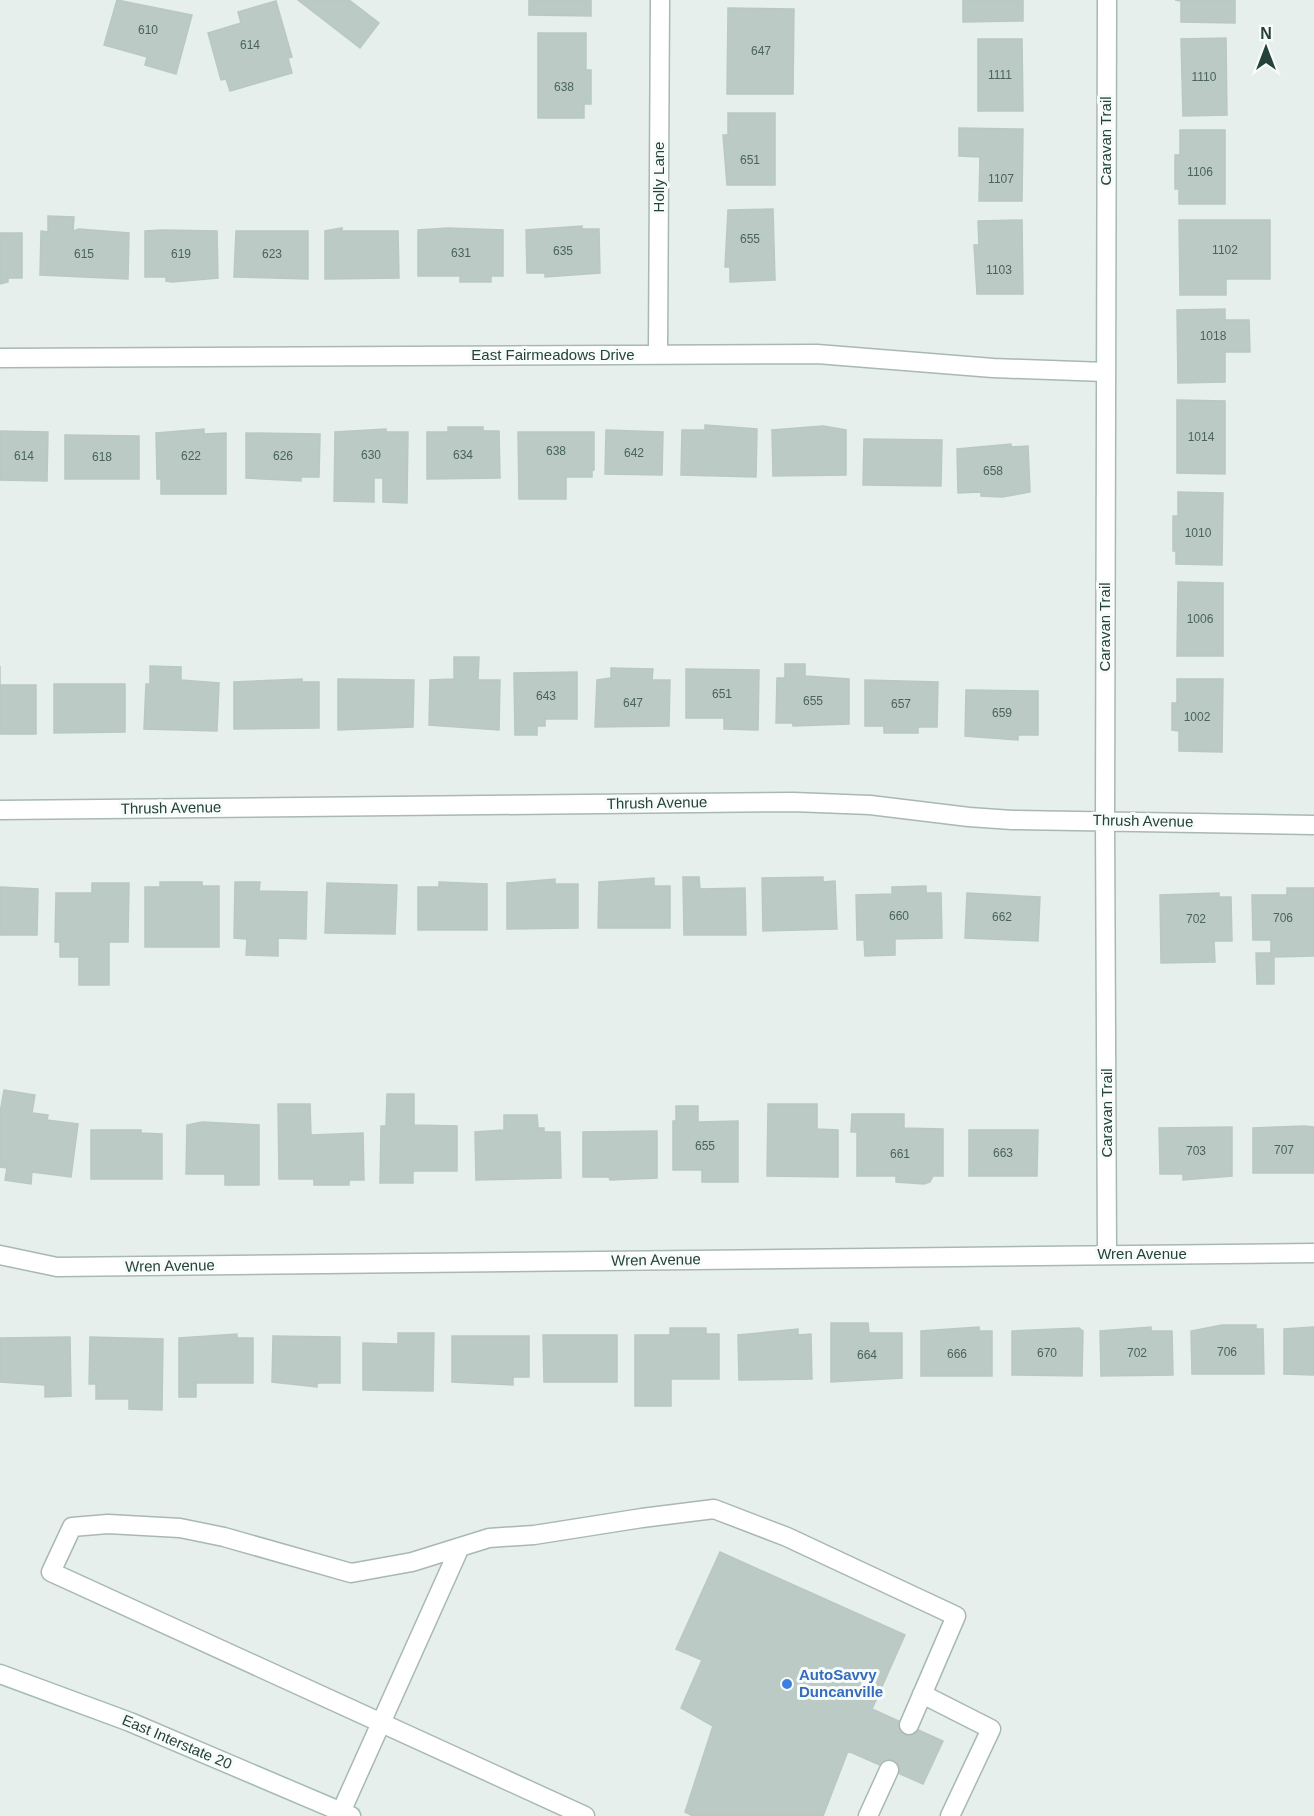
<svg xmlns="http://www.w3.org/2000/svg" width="1314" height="1816" font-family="Arial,sans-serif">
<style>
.building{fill:#bbcac4;stroke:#b8c9c2;stroke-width:1.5}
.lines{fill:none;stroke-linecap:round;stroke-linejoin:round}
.service-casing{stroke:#a8b8b2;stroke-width:21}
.minor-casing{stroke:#a8b8b2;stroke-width:21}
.secondary-casing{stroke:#a4bbb3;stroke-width:21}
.service{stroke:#fff;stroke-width:18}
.minor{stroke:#fff;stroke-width:18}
.secondary{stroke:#fff;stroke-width:18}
.shop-dot{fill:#3f7fe0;stroke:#f7fbf9;stroke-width:2}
.labels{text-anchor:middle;stroke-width:6;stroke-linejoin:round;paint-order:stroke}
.number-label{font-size:12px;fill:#4a645c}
.street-label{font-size:15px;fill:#24423a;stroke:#f7fbf9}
.shop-label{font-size:15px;font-weight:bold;fill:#366cbe;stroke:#f7fbf9;text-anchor:start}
</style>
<rect width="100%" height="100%" fill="#e6efeb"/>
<path class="building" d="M117,0L192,15L176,74L145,65L147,57L104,45Z
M298,0H349L379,23L360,48Z
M529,0H591V16L529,15Z
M963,0H1023V21L963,22Z
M1175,0H1235V23L1181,22V1Z
M276,1L292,57L288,58L292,73L230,91L226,79L221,80L208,33L241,23L238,12Z
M728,8L794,9L793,94H727Z
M538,33H586V70H591V104H584V118H538Z
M1226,38L1227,115L1183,116L1181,39Z
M978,39H1022L1023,111H978Z
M728,113H775V185H727L723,135H728Z
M959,128L1023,129L1022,201H979L980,157L959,156Z
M1180,130H1225V204H1179V189H1175V155H1180Z
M773,209L775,280L730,282V267H725L728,210Z
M48,216L74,217L73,231L79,229L129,233L128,279L40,275L41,231L48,232Z
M1022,220L1023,294H977L974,245H979L978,221Z
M1179,220H1270V279H1226V295H1180Z
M582,226V229H599L600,273L545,277V273H527L526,230Z
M342,228V231H398L399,278L325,279V231Z
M448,228L503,230V276H491V282H460V276H418V230Z
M162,230L217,231L218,278L172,282L166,281V277H145V231Z
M236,231H308V279L234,277Z
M0,233H22V278H8V282L0,284Z
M1225,309V320H1249L1250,352H1225V382L1178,383L1177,310Z
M1177,400L1225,401V474L1177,473Z
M705,425L757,429L756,477L681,475L682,430H705Z
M823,426L846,430V475L773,476L772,430Z
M448,427H483V431H499L500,478L427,479V432H448Z
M204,429V434L226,433V494H161V479H157L156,433Z
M386,429V432H408L407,503L383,502V478H374V502L334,501L335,432Z
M606,430L663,432L662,475L605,474Z
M0,431L48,432L47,481L0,480Z
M518,432H594V470H592V477H566V499H519Z
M246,433L320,434L319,477H301V481L246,478Z
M65,435L139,436V479H65Z
M864,439L942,440L941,486L863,485Z
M1011,444V447L1028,446L1030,492L1002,497L981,496V492L958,493L957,449Z
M1178,492L1223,493L1222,565L1176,564V551H1173V516H1178Z
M1178,582L1223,583V656H1177Z
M454,657H479L478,680H500L499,730L429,725L430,680L454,679Z
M785,664H805V676L849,679V724L793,726V723H776L777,678H785Z
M0,666V685H36V734H0Z
M150,666L181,667V680L219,683L217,731L144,729L146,684H150Z
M611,668L653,669L652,680H670L669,726L595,727L597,680L611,678Z
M686,669L759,670L758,730L724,729V718H686Z
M577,672V719H545V726H537V735H515L514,673Z
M302,679V682H319V728L234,729V682Z
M338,679L414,680L413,727L338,730Z
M1177,679H1223L1222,752L1179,751V731L1172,730V703H1177Z
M865,680L938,682L937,727H918V733H884V726H865Z
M54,684H125V732L54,733Z
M966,690L1038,691V735H1018V740L965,736Z
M683,877H699L700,889L745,888L746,935H684Z
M823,877V882L835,881L837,929L763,931L762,878Z
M654,878V886H670V928H598L599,882Z
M555,879V884H578V928L507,929V883Z
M160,882H202V886H219V947H145V887H160Z
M235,882H260L259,891L307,892L306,939L278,938V956L246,955L247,939L234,938Z
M439,882L487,884V930H418V887H439Z
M92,883H129L128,942H109V985H79V957H60V942H55L56,893H92Z
M327,883L397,885L395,934L325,933Z
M926,886V893H941L942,938L895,939V955L865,956L864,940H857L856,895L892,894V887Z
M0,887L38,889L37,935H0Z
M1287,888H1314V956L1274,957V984H1257L1256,953H1271V940H1253L1252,895H1287Z
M967,893L1040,897L1038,941L965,938Z
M1219,893V897H1231L1232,941H1214L1215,962L1161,963L1160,895Z
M4,1090L35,1095L32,1113L48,1115L47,1120L78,1124L71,1177L32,1172L31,1184L5,1180L7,1168L0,1167V1113Z
M387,1094H414V1125L457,1126V1171H413V1183H380L381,1126H386Z
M278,1104H310L311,1135L363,1133L364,1180H349V1185H314V1179H279Z
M768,1104H817V1129L838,1130V1177L767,1176Z
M676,1106H698V1122L738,1121V1182H702V1170H673V1121H676Z
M852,1114H904V1128L943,1129V1176H933L930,1182L924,1184L896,1182V1176H857V1132H851Z
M504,1115H537L538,1128H544V1132H560L561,1178L476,1180L475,1132L504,1130Z
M202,1122L259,1125V1185H225V1174H186L187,1125Z
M1305,1126L1314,1127V1173H1253V1128Z
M1232,1127V1176L1183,1180V1174H1160L1159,1128Z
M91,1130H141V1133L162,1134V1179H91Z
M969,1130H1038L1037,1176H969Z
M657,1131V1178L610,1180L609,1177H583V1132Z
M831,1323H868L869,1333H902V1378L831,1382Z
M1222,1325H1256V1329H1263L1264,1374H1192L1191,1331Z
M979,1327V1331H992V1376H921V1331Z
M1151,1327V1331H1172L1173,1375L1101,1376L1100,1331Z
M1314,1327V1375L1284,1374V1329Z
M670,1328H706V1334H719V1379H671V1406H635V1335H670Z
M1079,1328L1083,1331L1082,1376L1012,1375V1331Z
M798,1329V1335L811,1334L812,1379L739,1380L738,1335Z
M398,1333H434L433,1391L363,1390V1343L398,1344Z
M237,1334V1338H253V1383H196V1397H179V1338Z
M543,1335H617V1382H544Z
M273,1336L340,1337V1383H317V1387L272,1382Z
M452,1336H529V1377H513V1385L452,1382Z
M70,1337L71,1396L45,1397V1385L0,1382V1338Z
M90,1337L163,1339L162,1410L129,1409V1399H96V1384H89Z
M720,1552L905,1635L872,1709L943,1741L923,1784L848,1751L823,1816H693L685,1812L713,1726L681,1708L702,1660L676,1649Z"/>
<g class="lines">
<g class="service-casing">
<path id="service" d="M922,1694L991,1729L950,1816
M341,1812L460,1547
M585,1816L51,1572L72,1527L108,1524L180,1528L224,1537L351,1573L412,1562L489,1538L534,1535L642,1518L714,1509L787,1537L956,1616L909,1725
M868,1816L889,1770"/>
</g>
<g class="minor-casing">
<path id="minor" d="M1107,0L1105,820L1107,1254
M658,354L660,0
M0,358L817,354L993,368L1105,372
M0,810L793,802L870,805L969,817L1012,820L1314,825
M0,1255L57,1267L1314,1253"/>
</g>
<g class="secondary-casing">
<path id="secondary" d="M0,1674L130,1722L351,1816"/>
</g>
<use href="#service" class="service"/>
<use href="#minor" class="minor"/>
<use href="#secondary" class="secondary"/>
</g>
<circle class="shop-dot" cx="787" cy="1684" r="6"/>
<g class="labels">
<g class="number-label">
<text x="148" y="34">610</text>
<text x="250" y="49">614</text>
<text x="761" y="55">647</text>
<text x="1000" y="79">1111</text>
<text x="1204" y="81">1110</text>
<text x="564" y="91">638</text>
<text x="750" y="164">651</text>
<text x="1200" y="176">1106</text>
<text x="1001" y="183">1107</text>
<text x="750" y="243">655</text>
<text x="1225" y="254">1102</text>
<text x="563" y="255">635</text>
<text x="461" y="257">631</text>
<text x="84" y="258">615</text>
<text x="181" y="258">619</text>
<text x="272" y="258">623</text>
<text x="999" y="274">1103</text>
<text x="1213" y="340">1018</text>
<text x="1201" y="441">1014</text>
<text x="556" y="455">638</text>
<text x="634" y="457">642</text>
<text x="371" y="459">630</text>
<text x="463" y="459">634</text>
<text x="24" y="460">614</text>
<text x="191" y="460">622</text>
<text x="283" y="460">626</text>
<text x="102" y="461">618</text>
<text x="993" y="475">658</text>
<text x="1198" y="537">1010</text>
<text x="1200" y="623">1006</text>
<text x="722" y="698">651</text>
<text x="546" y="700">643</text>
<text x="813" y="705">655</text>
<text x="633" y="707">647</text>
<text x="901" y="708">657</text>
<text x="1002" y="717">659</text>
<text x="1197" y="721">1002</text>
<text x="899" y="920">660</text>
<text x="1002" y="921">662</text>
<text x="1283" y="922">706</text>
<text x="1196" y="923">702</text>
<text x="705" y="1150">655</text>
<text x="1284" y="1154">707</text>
<text x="1196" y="1155">703</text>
<text x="1003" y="1157">663</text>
<text x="900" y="1158">661</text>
<text x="1227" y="1356">706</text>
<text x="1047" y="1357">670</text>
<text x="1137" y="1357">702</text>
<text x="957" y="1358">666</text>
<text x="867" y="1359">664</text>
</g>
<g class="street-label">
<text transform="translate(1106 141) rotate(-90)" y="5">Caravan Trail</text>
<text transform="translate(659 177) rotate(-90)" y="5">Holly Lane</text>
<text x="553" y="360">East Fairmeadows Drive</text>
<text transform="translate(1105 627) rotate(-90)" y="5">Caravan Trail</text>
<text transform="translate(657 803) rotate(-1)" y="5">Thrush Avenue</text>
<text transform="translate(171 808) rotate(-1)" y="5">Thrush Avenue</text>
<text transform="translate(1143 821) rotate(1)" y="5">Thrush Avenue</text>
<text transform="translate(1107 1113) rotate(-90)" y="5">Caravan Trail</text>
<text x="1142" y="1259">Wren Avenue</text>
<text transform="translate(656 1260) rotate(-1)" y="5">Wren Avenue</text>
<text transform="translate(170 1266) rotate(-1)" y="5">Wren Avenue</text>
<text transform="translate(177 1742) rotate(23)" y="5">East Interstate 20</text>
</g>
<g class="shop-label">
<text x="799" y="1680">AutoSavvy<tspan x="799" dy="17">Duncanville</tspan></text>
</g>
</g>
<g transform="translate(1266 48)" stroke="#f7fbf9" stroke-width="4.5" paint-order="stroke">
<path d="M0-4.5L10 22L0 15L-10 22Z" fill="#24423a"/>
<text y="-9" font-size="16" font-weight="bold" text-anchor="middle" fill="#24423a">N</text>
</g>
</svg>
